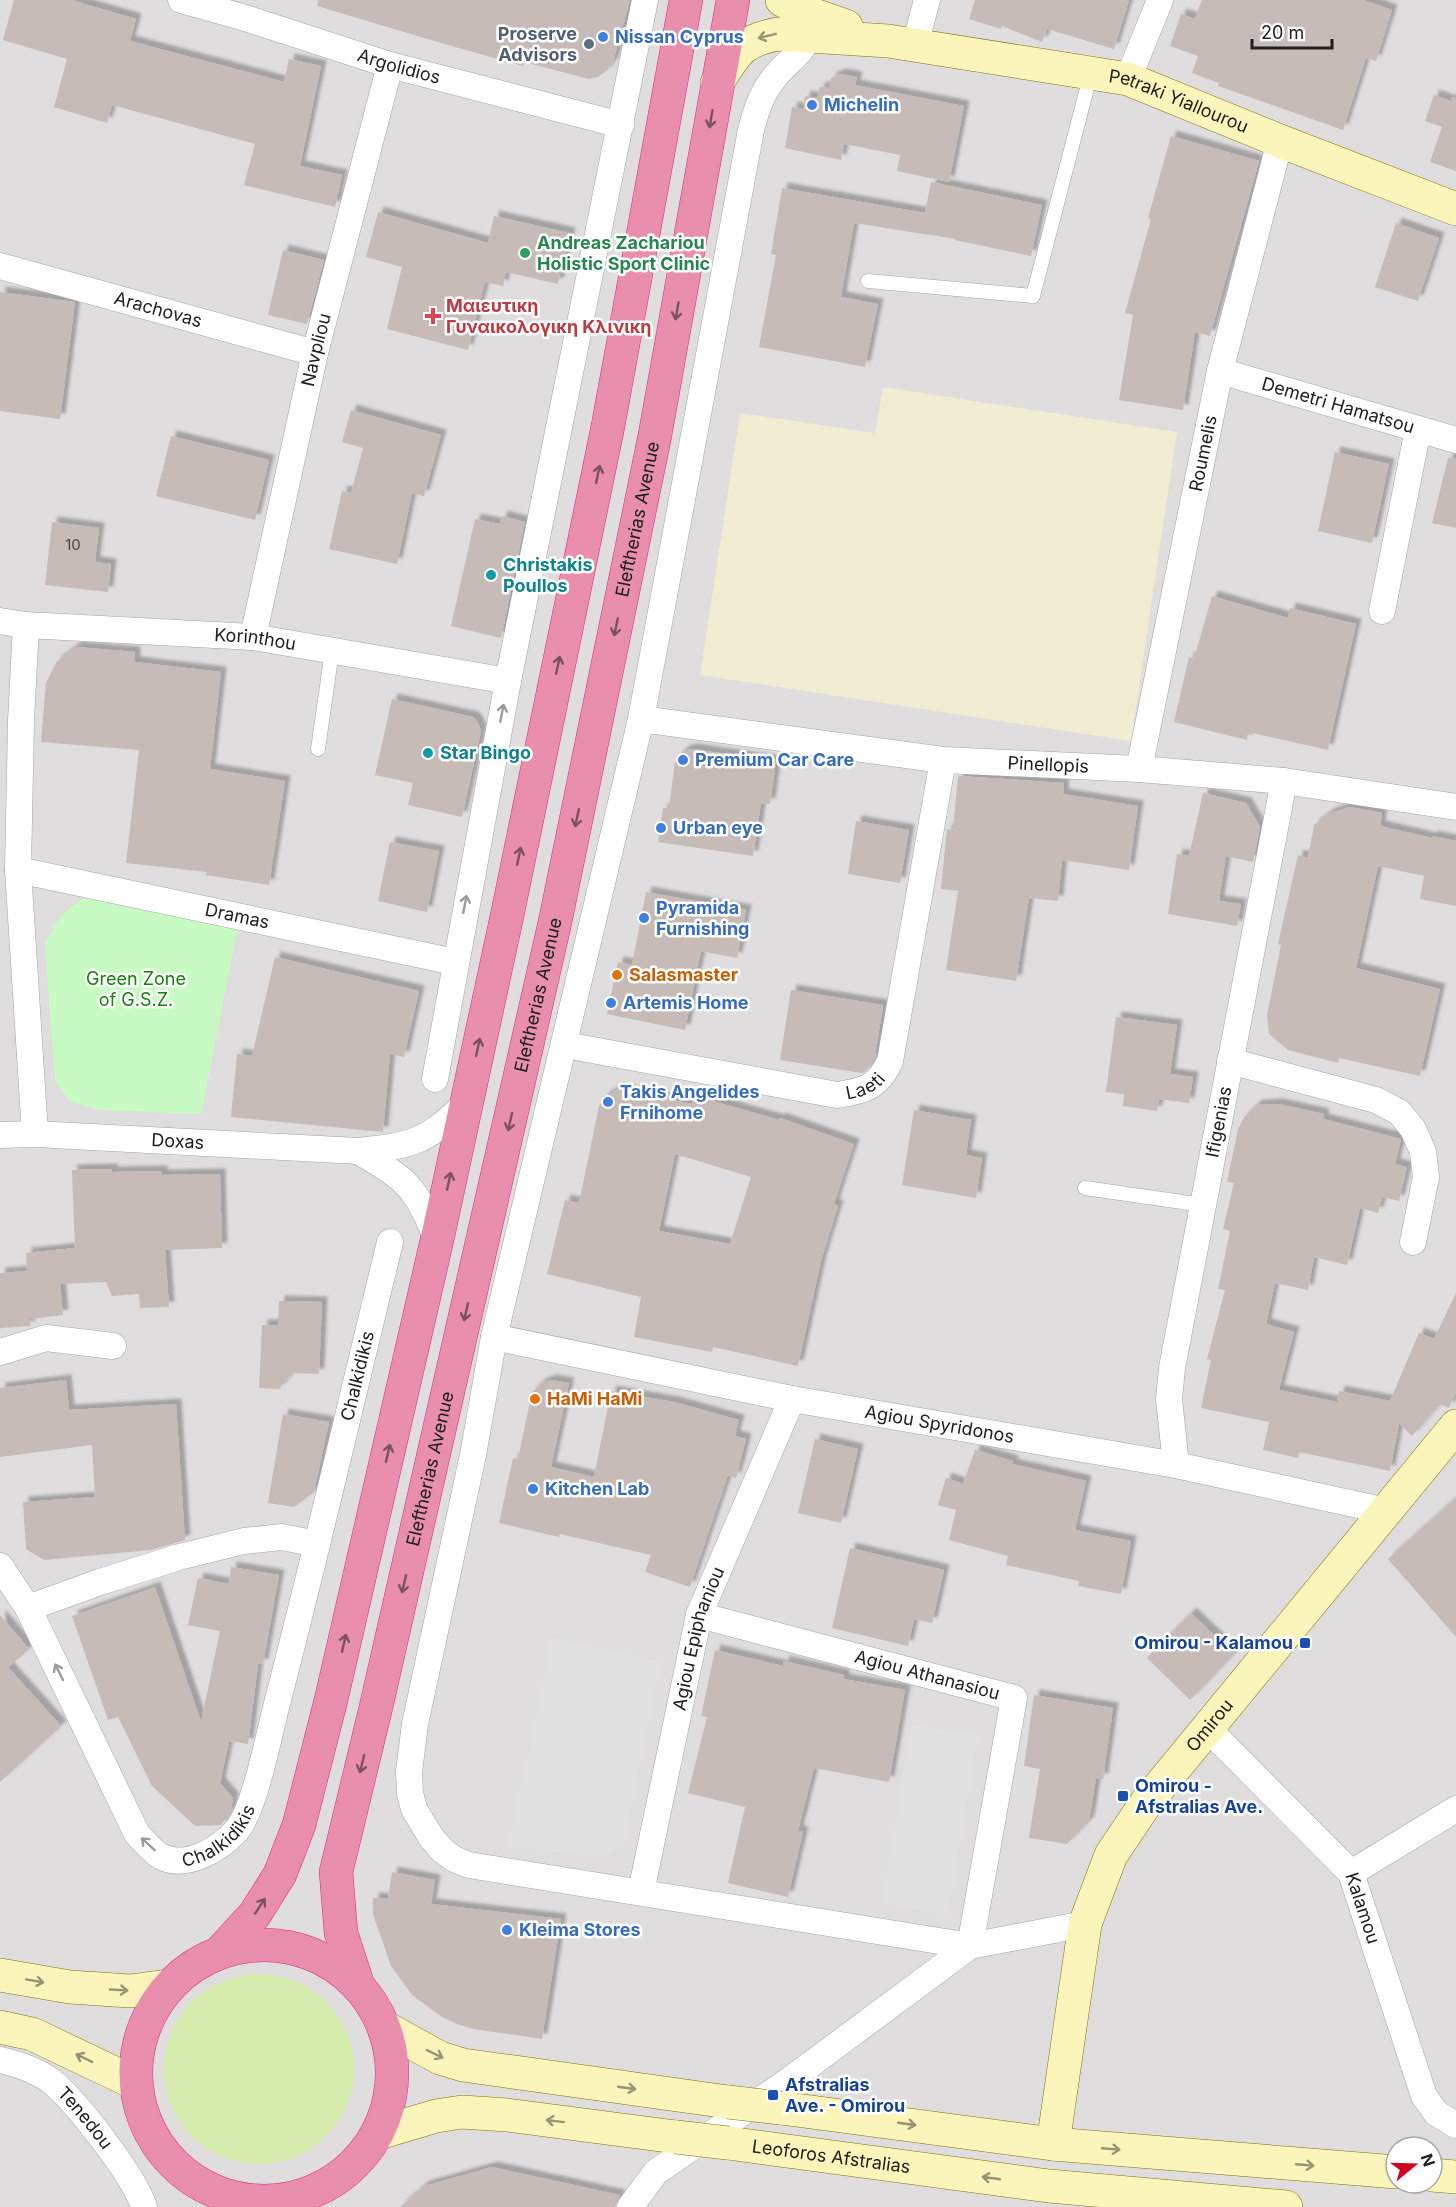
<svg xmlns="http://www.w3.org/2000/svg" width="1456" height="2207" font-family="Inter,sans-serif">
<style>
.residential{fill:#dfddde;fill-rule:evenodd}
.farmland{fill:#f0edd2}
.grass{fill:#d5ecac}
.park{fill:#c8fbc4}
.parking{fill:#e0e0e0}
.building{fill:#c6bbb6;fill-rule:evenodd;filter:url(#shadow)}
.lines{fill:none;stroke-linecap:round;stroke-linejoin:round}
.lane-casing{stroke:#a4a4a4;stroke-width:15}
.street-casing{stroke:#a4a4a4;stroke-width:27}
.secondary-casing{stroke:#7c7703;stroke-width:34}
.highway-casing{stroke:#df2480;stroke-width:34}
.lane{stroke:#fff;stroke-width:14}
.street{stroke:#fff;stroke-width:26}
.secondary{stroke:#fbf5bb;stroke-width:33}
.highway{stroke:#e98ead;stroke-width:33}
.secondary-bridge-casing{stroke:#7c7703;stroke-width:34;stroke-linecap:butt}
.secondary-bridge{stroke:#fbf5bb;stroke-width:33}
.oneway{stroke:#989575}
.oneway2{stroke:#7a525f}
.oneway3{stroke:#9b9b9b}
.shop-dot{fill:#3f7fe0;stroke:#fff;stroke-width:2}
.service-dot{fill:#5c6f8a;stroke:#fff;stroke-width:2}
.leisure-dot{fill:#2e9e5b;stroke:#fff;stroke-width:2}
.health-dot{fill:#e0444e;stroke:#fff;stroke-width:2}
.culture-dot{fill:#0f9aa8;stroke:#fff;stroke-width:2}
.food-dot{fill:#e8710a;stroke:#fff;stroke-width:2}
.transit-dot{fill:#1a4fb4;stroke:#fff;stroke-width:2}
.labels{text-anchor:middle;stroke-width:5;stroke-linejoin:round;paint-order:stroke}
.number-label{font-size:15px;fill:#4a4746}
.service-label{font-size:18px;font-weight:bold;fill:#4e5e75;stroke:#fff;text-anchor:end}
.shop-label{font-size:18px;font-weight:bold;fill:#366cbe;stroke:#fff;text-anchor:start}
.street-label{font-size:18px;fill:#202020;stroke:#fff}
.leisure-label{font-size:18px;font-weight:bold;fill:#27864d;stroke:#fff;text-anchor:start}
.health-label{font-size:18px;font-weight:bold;fill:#be3a42;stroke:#fff;text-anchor:start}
.culture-label{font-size:18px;font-weight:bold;fill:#0d838f;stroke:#fff;text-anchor:start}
.food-label{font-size:18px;font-weight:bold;fill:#c56008;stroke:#fff;text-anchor:start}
.park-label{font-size:18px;fill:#128309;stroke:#fff}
.transit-label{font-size:18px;font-weight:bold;fill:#164399;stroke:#fff;text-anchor:start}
</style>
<defs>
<filter id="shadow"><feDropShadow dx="5.5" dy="-5.5" stdDeviation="1.5" flood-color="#0004"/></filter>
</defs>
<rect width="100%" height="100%" fill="#f1ece7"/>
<path class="residential" d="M0,0H1456V2207H0ZM1396,2147H1432V2183H1396Z"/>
<path class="farmland" d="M883,387L1177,432L1131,741L700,675L740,413L875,433Z"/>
<path class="grass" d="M164 2069a95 95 0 1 1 190 0a95 95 0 1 1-190 0Z"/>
<path class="park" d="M86,896L238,927L201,1114L98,1110L70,1101L55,1081L45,943L61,915Z"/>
<path class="parking" d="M552,1638L661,1662L625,1844L599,1857L508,1846Z
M912,1724L979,1735L949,1915L882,1903Z"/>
<path class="building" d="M14,0H71L136,19L130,41L284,82L289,59L321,66L300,166L342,175L335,207L244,185L255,144L112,105L107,123L54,107L67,59L3,40Z
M318,0H630L613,62L607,70L598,77L589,79L524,62L523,66L441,43L317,6Z
M975,0H1129L1114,49L1047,29L1042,42L1002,26L1001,29L969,19Z
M1202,0H1363L1392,10L1376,61L1366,58L1343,130L1218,86L1219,83L1192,73L1198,56L1170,46L1181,14L1195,19Z
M840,74L857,77L855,85L964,106L949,182L897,171L900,155L844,144L841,160L785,148L792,107L803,109L805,96L817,98L820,87L829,88L831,78Z
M1434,95L1451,101L1452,97L1456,98V171L1430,162L1442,127L1425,121Z
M1171,136L1259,161L1210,336L1195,332L1183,410L1119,400L1133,315L1125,313L1151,219L1148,218Z
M931,182L1042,205L1031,256L955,240L956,239L854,223L841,297L878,304L865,367L759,347L776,255L771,254L782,188L925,213Z
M378,212L488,243L494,216L570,233L558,284L506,272L503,286L485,282L468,350L387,329L402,267L366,257Z
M1396,223L1439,238L1418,301L1375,287Z
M283,250L324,260L307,324L268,315Z
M0,292L75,302L60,419L0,411Z
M351,410L441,435L424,496L412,493L397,564L329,549L342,491L351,493L363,448L342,442Z
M171,436L269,460L255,520L156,496Z
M1335,452L1389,464L1372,543L1318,531Z
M1448,458L1456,459V528L1432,523Z
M502,516L525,522L501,638L451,626L475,519L500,524Z
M52,522L99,528L95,562L111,564L108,592L45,585Z
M1212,596L1288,618L1290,608L1356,624L1328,750L1248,732L1247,740L1174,722L1189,657L1194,659Z
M76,647L135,652V662L221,672L210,769L285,781L269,885L206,875L207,872L126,863L139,750L41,742L46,683L57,661Z
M392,699L473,717L478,723L481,731L462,817L408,805L413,783L375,775Z
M692,749L776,761L770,804L761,803L753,856L658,842L663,808H669L675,762L683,751Z
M958,776L1064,783L1063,794L1138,806L1129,870L1062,860L1058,901L1029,898L1016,981L946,970L958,891L941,889L947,829L953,830Z
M1203,793L1246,803L1260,827L1253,862L1226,856L1219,901L1241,904L1237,926L1168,914L1177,854L1189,856Z
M1350,807L1382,813L1380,826L1432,838V836L1456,841V906L1420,899L1424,876L1378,866L1356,968L1440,989L1420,1076L1339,1058L1338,1063L1288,1050L1269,1034L1267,1015L1281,945L1278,944L1298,855L1308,858L1314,825L1330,813Z
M856,821L909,830L900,883L848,874Z
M390,842L439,851L427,912L378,901Z
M646,892L746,910L737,958L701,951L685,1030L607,1014L618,962L632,965Z
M275,957L419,991L404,1057L390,1054L383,1132L231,1117L237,1054L252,1056Z
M791,990L883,1005L875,1057L866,1071L862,1073L780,1060Z
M1116,1017L1177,1025L1170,1074L1193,1077L1189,1103L1159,1099L1157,1111L1123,1106L1124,1094L1106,1092Z
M619,1089L692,1104L695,1096L779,1120L780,1118L854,1144L834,1204L838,1206L821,1261L798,1366L713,1347L712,1352L634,1337L641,1297L547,1274L565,1200L579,1203L599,1106L605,1097ZM675,1154L751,1177L730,1244L659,1231Z
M1278,1104L1324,1114L1323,1119L1401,1139L1395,1164L1407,1167L1399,1201L1382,1197L1378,1213L1360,1208L1347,1265L1314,1257L1308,1290L1275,1283L1266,1324L1294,1332L1279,1390L1337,1402L1339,1391L1390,1401L1419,1333L1434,1339L1456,1293V1392L1449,1408L1440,1404L1412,1436L1399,1423L1390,1471L1299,1452L1298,1458L1263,1450L1269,1422L1201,1408L1211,1360L1207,1359L1225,1290L1218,1289L1230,1231L1223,1229L1234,1183L1227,1182L1238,1129L1245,1116L1257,1105Z
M914,1110L971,1120L966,1155L982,1158L976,1198L902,1185Z
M112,1169V1172L162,1171V1175L220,1174L222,1248L165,1250L169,1307L140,1308L139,1294L112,1296L106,1282L60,1284L63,1315L30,1319V1326L0,1328V1273L27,1271L26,1253L75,1248L72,1170Z
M279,1301L322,1302L319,1374L293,1373L279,1389L259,1388L262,1325H278Z
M66,1380L69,1410L176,1404L185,1540L151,1550L44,1560L26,1549L23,1502L95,1497L92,1445L0,1457V1388Z
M551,1380L569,1383L551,1467L594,1477L611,1391L674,1402L739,1420L735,1436L746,1439L736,1478L728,1475L690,1587L645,1572L651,1555L560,1534L559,1537L499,1523L513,1458L518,1459L532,1392L542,1383Z
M283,1414L329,1422L314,1492L294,1507L268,1503Z
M815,1439L858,1449L841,1523L798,1513Z
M975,1450L1013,1461L1012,1464L1086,1481L1075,1530L1131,1541L1121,1594L1078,1586L1079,1581L1006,1565L1008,1556L949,1540L956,1510L938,1505L946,1478L963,1484Z
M1456,1498V1637L1388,1559Z
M850,1548L944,1570L932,1623L914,1619L908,1646L832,1628Z
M231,1567L279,1575L263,1664H258L248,1744L229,1741L220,1783L233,1798L231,1810L221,1825L195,1826L152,1786L118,1717L108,1720L72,1616L155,1587L201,1722L220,1631L188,1625L198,1578L229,1584Z
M1191,1613L1234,1654L1190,1700L1147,1658Z
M0,1615L29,1649L8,1667L61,1726L0,1782Z
M715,1650L783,1666L784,1661L844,1675V1679L905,1690L889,1782L814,1768L798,1831L803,1832L788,1897L728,1883L745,1807L688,1793L707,1717L701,1716Z
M1034,1695L1113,1708L1103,1779L1096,1778L1089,1821L1067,1844L1029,1838L1040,1769L1024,1766Z
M392,1872L435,1880L431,1904L561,1919L542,2039L473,2029L457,2024L442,2017L412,1995L391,1966L373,1914V1898L388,1899Z
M492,2167L620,2195L615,2207H400L424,2186Z"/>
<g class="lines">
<g class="lane-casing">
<path id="lane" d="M868,281L1033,296L1091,73
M318,749L332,651
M1085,1188L1203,1205"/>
</g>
<g class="street-casing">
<g id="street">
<path id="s1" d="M181,0L242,17L390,65L621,125"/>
<path d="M813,21C806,55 792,55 774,78C761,94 756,111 751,130L641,719L494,1337L473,1455L415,1724L409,1772L410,1793L414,1809L431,1837L442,1850L454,1859L469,1865L970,1946L1085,1924"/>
<path d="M915,45L927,0"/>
<path d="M1128,79L1160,0"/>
<path id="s2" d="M0,266L315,353"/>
<path id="s3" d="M1220,371L1456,440"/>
<path d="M1382,611L1418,429"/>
<path id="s4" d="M0,621L26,625L253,637L508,681"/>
<path d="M26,625L21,721L18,870L35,1134"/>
<path id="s5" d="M253,637L315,353L390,65"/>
<path id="s6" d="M641,719L943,760L1139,769L1284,781L1456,807"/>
<path id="s7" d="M1139,769L1220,371L1280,141"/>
<path id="s8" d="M18,870L455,962"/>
<path id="s9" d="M565,1045L837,1095C865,1091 878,1087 890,1061L943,760"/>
<path d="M1230,1061L1376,1100L1399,1112L1413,1129L1423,1152L1426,1177L1413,1242"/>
<path d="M435,1079L508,681L645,0"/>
<path id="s10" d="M0,1135L35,1134L358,1151C413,1145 425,1143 465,1104"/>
<path d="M358,1151C406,1179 417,1187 437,1240"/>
<path id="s11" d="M494,1337L792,1399L1176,1465L1386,1511"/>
<path d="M0,1352L46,1338L113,1346"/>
<path id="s12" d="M1176,1465L1169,1399L1172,1368L1284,781"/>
<path id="s13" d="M0,1566L28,1608L137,1834C144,1841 152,1851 160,1856C186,1870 220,1849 237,1830C256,1807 270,1728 279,1696C318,1545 353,1394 390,1242"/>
<path d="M28,1608L100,1582L179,1557L244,1541L282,1537L317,1544"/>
<path id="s14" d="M699,1615L1014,1698L970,1946"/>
<path id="s15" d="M1208,1729L1351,1873L1424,2096L1436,2113L1456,2125"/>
<path d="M1351,1873L1456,1809"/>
<path id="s16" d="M641,1892L699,1615L792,1399"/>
<path id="s17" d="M0,2060C18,2064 36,2070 51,2081C76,2101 135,2177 144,2207"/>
<path d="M630,2207L656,2172L791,2079L970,1946"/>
</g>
</g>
<g class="secondary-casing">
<g id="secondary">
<path d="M782,0L814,15L846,26"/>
<path id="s18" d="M717,83C737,52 740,41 778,34L888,41L1128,79L1280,141L1456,209"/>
<path d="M0,1975L70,1987L130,1991L168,1986"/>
<path d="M0,2027L32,2034L135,2083"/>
<path d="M384,2027L440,2058L463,2065L728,2102"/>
<path d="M781,2108L1053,2144L1396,2172"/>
<path d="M379,2133L436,2116L462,2112L507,2115L676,2137"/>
<path id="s19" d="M728,2143L1049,2186L1286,2207"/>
<path id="s20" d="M1053,2144L1085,1924L1111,1855L1146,1803L1456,1426"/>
<path d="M1432,2175L1456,2177"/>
</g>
</g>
<g class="highway-casing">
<g id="highway">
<circle cx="264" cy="2073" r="128"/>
<path d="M222,1950L255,1914L280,1874L299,1825L331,1700L437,1240L507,916L608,426L686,0"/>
<path id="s21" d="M358,1985L341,1933L336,1872L376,1707L555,922L655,435L733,0"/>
</g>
</g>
<use href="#lane" class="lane"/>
<use href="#street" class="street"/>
<use href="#secondary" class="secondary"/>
<use href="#highway" class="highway"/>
<g class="secondary-bridge-casing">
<path id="secondary-bridge" d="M728,2102L781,2108
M676,2137L728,2143"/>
</g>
<use href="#secondary-bridge" class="secondary-bridge"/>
</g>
<defs><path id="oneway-shaft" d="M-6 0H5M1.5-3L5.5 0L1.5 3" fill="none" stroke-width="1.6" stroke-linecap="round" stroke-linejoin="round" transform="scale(1.5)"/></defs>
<g class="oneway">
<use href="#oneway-shaft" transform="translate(767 36) rotate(166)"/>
<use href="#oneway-shaft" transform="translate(35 1981) rotate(10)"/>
<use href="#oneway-shaft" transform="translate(119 1990) rotate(3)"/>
<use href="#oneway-shaft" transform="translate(435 2054) rotate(26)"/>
<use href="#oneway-shaft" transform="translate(84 2058) rotate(-154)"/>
<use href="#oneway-shaft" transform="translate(627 2088) rotate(8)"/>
<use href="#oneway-shaft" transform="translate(555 2121) rotate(-173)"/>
<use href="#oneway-shaft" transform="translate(907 2124) rotate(8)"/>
<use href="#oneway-shaft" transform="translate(1111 2149) rotate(5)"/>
<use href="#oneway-shaft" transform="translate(1305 2165) rotate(5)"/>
<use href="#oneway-shaft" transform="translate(991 2178) rotate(-172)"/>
</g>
<g class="oneway2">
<use href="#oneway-shaft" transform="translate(711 119) rotate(100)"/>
<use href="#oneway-shaft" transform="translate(677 311) rotate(100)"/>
<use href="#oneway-shaft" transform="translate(598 474) rotate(-78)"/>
<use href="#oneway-shaft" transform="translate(616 627) rotate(102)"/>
<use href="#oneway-shaft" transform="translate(558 665) rotate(-78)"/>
<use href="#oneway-shaft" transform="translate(577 818) rotate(102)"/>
<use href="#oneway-shaft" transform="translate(519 856) rotate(-78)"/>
<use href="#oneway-shaft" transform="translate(478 1047) rotate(-78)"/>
<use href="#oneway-shaft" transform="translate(510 1122) rotate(103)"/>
<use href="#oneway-shaft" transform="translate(449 1181) rotate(-78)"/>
<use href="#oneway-shaft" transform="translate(466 1312) rotate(103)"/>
<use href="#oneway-shaft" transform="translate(388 1453) rotate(-77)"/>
<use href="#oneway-shaft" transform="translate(404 1584) rotate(103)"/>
<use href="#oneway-shaft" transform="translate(344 1643) rotate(-77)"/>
<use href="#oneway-shaft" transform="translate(362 1764) rotate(104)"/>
<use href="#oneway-shaft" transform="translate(260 1906) rotate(-57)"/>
</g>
<g class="oneway3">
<use href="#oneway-shaft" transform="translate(502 713) rotate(-79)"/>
<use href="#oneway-shaft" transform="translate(465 904) rotate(-79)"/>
<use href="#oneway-shaft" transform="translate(59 1672) rotate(-116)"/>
<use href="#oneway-shaft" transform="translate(148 1844) rotate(-137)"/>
</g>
<g class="shop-dot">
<circle cx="603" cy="37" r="6"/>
<circle cx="812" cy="105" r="6"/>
<circle cx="683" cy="760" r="6"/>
<circle cx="661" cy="828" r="6"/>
<circle cx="644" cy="918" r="6"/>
<circle cx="611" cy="1003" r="6"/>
<circle cx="608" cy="1102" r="6"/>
<circle cx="533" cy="1489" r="6"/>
<circle cx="507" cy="1930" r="6"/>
</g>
<circle class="service-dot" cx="589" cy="44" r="6"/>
<circle class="leisure-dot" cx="525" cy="253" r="6"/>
<path class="health-dot" d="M430 307h6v6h6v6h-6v6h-6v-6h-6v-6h6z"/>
<g class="culture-dot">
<circle cx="491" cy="575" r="6"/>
<circle cx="428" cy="753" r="6"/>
</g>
<g class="food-dot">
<circle cx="617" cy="975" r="6"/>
<circle cx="535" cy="1399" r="6"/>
</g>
<g class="transit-dot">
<rect x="1299" y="1637" width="12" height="12" rx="3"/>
<rect x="1117" y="1790" width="12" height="12" rx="3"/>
<rect x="767" y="2089" width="12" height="12" rx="3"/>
</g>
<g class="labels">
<g class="number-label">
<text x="73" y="550">10</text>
</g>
<g class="service-label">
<text x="577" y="40">Proserve<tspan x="577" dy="21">Advisors</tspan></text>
</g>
<g class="shop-label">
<text x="615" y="43">Nissan Cyprus</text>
<text x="824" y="111">Michelin</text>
<text x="695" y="766">Premium Car Care</text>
<text x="673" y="834">Urban eye</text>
<text x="656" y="914">Pyramida<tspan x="656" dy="21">Furnishing</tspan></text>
<text x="623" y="1009">Artemis Home</text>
<text x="620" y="1098">Takis Angelides<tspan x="620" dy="21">Frnihome</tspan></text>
<text x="545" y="1495">Kitchen Lab</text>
<text x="519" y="1936">Kleima Stores</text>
</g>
<g class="street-label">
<text dy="6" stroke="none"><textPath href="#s1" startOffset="228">Argolidios</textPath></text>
<text dy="6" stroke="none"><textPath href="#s18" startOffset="490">Petraki Yiallourou</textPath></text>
<text dy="6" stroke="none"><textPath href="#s2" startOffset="164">Arachovas</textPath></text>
<text dy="6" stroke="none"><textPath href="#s5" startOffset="294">Navpliou</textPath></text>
<text dy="6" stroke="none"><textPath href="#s3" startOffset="123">Demetri Hamatsou</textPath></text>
<text dy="6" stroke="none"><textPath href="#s7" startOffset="322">Roumelis</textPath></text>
<text dy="6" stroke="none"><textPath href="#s21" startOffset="1502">Eleftherias Avenue</textPath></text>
<text dy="6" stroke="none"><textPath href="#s4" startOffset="256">Korinthou</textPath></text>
<text dy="6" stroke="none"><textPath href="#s6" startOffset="410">Pinellopis</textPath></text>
<text dy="6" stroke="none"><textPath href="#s8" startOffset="224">Dramas</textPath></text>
<text dy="6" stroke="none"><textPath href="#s21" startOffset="1016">Eleftherias Avenue</textPath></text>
<text dy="6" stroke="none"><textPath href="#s9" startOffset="306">Laeti</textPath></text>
<text dy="6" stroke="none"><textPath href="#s12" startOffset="348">Ifigenias</textPath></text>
<text dy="6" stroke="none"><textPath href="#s10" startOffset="178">Doxas</textPath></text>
<text dy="6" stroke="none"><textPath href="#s13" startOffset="891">Chalkidikis</textPath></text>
<text dy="6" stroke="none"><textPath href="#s11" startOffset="454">Agiou Spyridonos</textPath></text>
<text dy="6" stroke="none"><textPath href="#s21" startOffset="530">Eleftherias Avenue</textPath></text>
<text dy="6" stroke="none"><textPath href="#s16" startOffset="260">Agiou Epiphaniou</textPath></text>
<text dy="6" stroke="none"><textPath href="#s14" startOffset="236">Agiou Athanasiou</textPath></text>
<text dy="6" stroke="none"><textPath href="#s20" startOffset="459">Omirou</textPath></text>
<text dy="6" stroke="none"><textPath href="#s13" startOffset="402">Chalkidikis</textPath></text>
<text dy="6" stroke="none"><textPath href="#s15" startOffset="240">Kalamou</textPath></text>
<text dy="6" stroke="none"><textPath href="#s17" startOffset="106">Tenedou</textPath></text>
<text dy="6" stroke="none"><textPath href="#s19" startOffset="104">Leoforos Afstralias</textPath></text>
</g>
<g class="leisure-label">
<text x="537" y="249">Andreas Zachariou<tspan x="537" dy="21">Holistic Sport Clinic</tspan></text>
</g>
<g class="health-label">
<text x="446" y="312">Μαιευτικη<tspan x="446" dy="21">Γυναικολογικη Κλινικη</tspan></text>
</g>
<g class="culture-label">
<text x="503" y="571">Christakis<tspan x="503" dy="21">Poullos</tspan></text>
<text x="440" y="759">Star Bingo</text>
</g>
<g class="food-label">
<text x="629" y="981">Salasmaster</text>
<text x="547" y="1405">HaMi HaMi</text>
</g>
<g class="park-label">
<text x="136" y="985">Green Zone<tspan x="136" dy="21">of G.S.Z.</tspan></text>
</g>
<g class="transit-label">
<text x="1293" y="1649" text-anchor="end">Omirou - Kalamou</text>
<text x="1135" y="1792">Omirou -<tspan x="1135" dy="21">Afstralias Ave.</tspan></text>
<text x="785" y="2091">Afstralias<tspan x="785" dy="21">Ave. - Omirou</tspan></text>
</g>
</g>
<g transform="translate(1414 2165) rotate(71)"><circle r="28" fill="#ffffff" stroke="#a6a6a6" stroke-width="1.5"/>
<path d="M0-4.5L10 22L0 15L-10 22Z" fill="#d10020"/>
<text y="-9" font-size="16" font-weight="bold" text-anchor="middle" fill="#202020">N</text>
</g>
<path d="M1252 39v9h80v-9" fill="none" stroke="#202020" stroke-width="3"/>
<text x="1261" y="39" font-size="18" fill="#202020" stroke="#ffffff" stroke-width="4.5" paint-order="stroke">20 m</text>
</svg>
